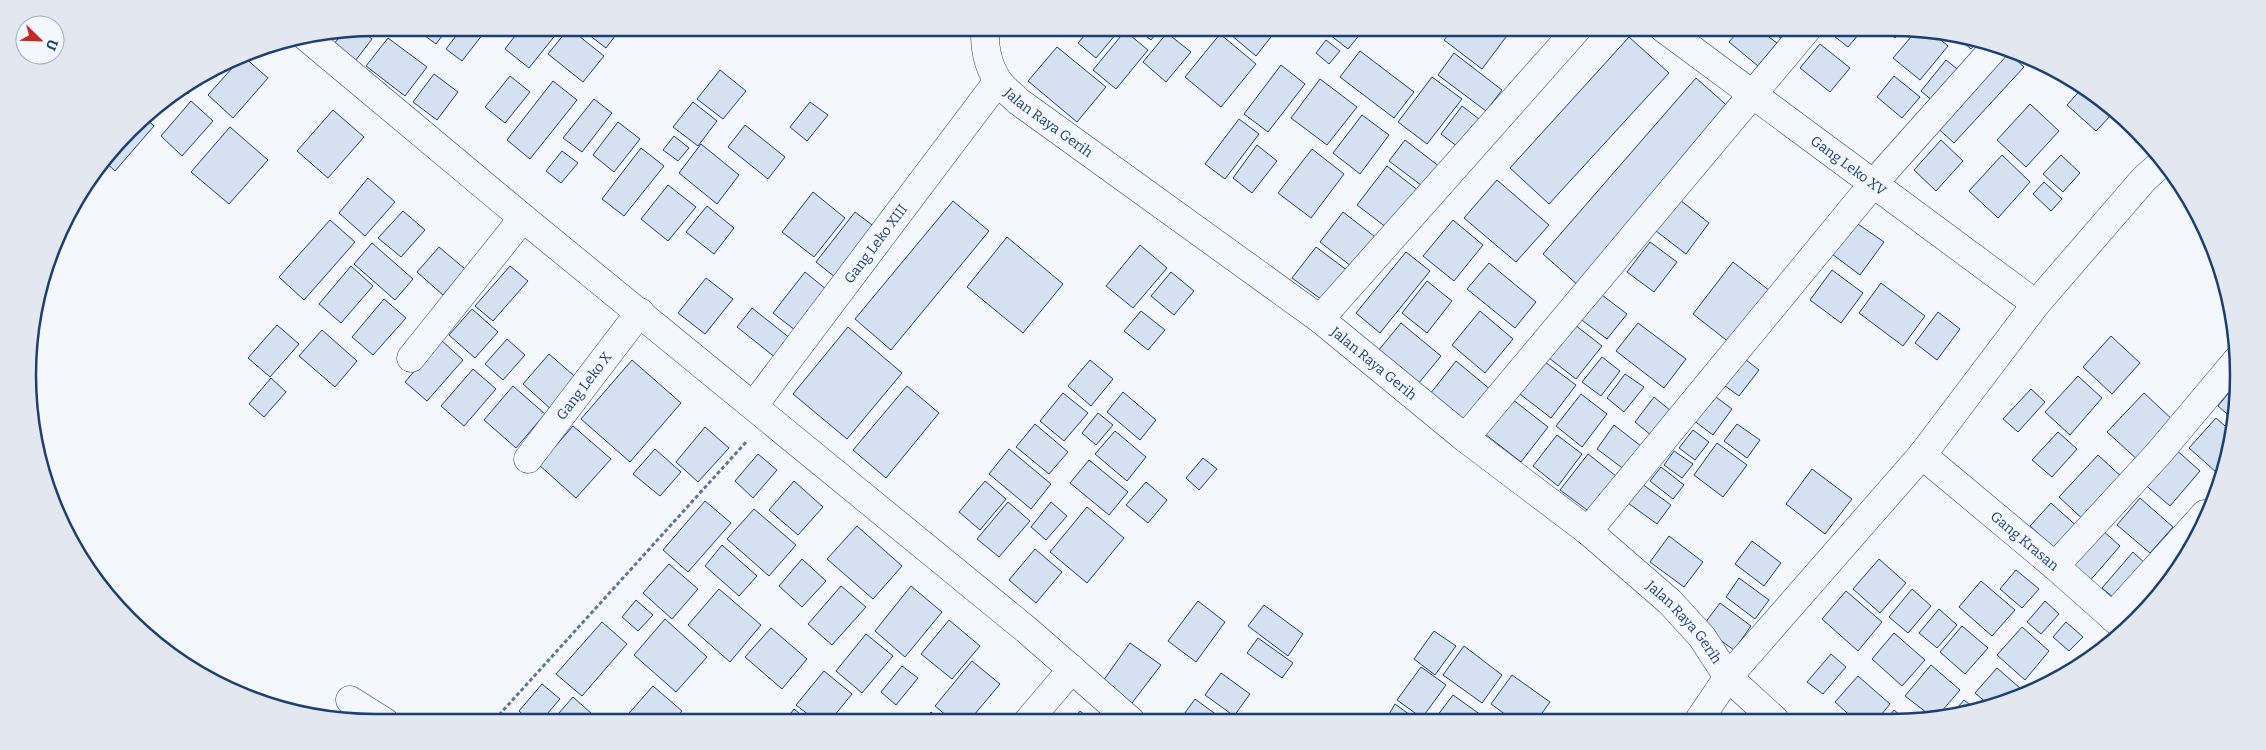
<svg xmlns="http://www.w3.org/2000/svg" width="2266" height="750" font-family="Bitter,serif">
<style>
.building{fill:#d5e0f0;stroke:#1d3f73}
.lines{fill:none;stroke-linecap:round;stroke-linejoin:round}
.minor-casing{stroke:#1d3f73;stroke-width:29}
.tertiary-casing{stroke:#1d3f73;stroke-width:29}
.path{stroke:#5e769c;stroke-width:3;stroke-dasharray:4 2.5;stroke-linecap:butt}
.minor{stroke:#f4f7fb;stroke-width:28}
.tertiary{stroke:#f4f7fb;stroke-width:28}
.labels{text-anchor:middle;stroke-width:4;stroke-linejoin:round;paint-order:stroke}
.street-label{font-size:14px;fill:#1d3f73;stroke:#f4f7fb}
.rim{fill:none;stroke:#1d3f73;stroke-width:2.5}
</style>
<rect width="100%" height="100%" fill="#f4f7fb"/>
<path class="building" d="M414,28H448L436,44Z
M462,28H475L483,34L462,61L446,49Z
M521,28H561L529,68L505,49Z
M569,28L604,56L583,82L548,54Z
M580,28H621L606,48Z
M1091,28H1121L1096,58L1078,43Z
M1136,28H1161L1151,40Z
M1227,28H1278L1256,56L1225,30Z
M1328,28H1365L1348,49L1325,31Z
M1454,28H1509L1512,29L1482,69L1444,40Z
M1741,28H1757L1777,43L1758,66L1729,42Z
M1768,28H1793L1783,40Z
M1826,28H1864L1848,47L1825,29Z
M1883,28H1891L1903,29L1895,38Z
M359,29L372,39L352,65L331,48L344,31Z
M1917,30L1930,31L1948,46L1920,80L1893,58Z
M1125,31L1148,50L1116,89L1093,70Z
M1167,33L1191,52L1166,82L1143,62Z
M1220,34L1256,64L1221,107L1185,77Z
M1953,34H1959L1978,40L1971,49Z
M1629,37L1669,73L1549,204L1510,168Z
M388,38L427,67L405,96L366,66Z
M1326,40L1340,51L1329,64L1316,53Z
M1820,44L1850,68L1830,92L1800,68Z
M1057,47L1106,87L1077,122L1028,81Z
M2003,48L2024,67L1954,143L1932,123Z
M1360,51L1414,92L1394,118L1340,77Z
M1454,53L1502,90L1486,111L1438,75Z
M243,56L268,78L233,118L208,95Z
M1946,60L1961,72L1935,103L1921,91Z
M1281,65L1305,84L1268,132L1244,114Z
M720,70L746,91L723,119L697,99Z
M434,74L458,92L437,120L413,102Z
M510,76L530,92L505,123L485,107Z
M1894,76L1920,97L1902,118L1877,97Z
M1432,77L1462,99L1427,144L1398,122Z
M1696,78L1732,110L1579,286L1543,254Z
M201,79L188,94L184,90Z
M1320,79L1357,107L1327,145L1291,118Z
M553,81L577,100L530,159L507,140Z
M2084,86L2115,111L2096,131L2067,105Z
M594,99L612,113L582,152L563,138Z
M191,101L213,121L182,156L161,136Z
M693,102L717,121L698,146L673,127Z
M810,102L828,115L807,141L790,127Z
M2030,104L2059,131L2026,167L1997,140Z
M1462,106L1483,122L1462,150L1441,134Z
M333,110L364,137L328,178L297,151Z
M1362,115L1389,135L1360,174L1333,153Z
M143,116L154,126L115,171L103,160Z
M1239,119L1259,134L1225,179L1205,164Z
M618,122L640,139L614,172L593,155Z
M745,125L785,157L768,179L728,147Z
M230,127L268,160L229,204L191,172Z
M674,136L689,148L678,161L663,150Z
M1405,140L1440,167L1425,188L1389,161Z
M1941,140L1963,161L1936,191L1914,170Z
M701,144L739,175L717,204L679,173Z
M1257,145L1277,161L1252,193L1233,178Z
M641,148L664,166L624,216L602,199Z
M1312,149L1344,174L1311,218L1278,193Z
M562,151L578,163L561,183L546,171Z
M2002,155L2030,182L1998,218L1969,191Z
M2061,155L2080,173L2063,192L2043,174Z
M1387,166L1424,195L1395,234L1357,205Z
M368,178L395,202L365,236L339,213Z
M1497,180L1549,225L1516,262L1464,218Z
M2044,182L2062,199L2051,211L2033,194Z
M668,185L696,207L668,241L641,219Z
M813,192L845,218L814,257L782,232Z
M1680,200L1709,223L1686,254L1656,231Z
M953,201L989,231L891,350L855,319Z
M707,206L734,228L714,254L686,232Z
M403,211L425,230L401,257L378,238Z
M855,212L880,231L840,281L816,262Z
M1343,212L1383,243L1360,273L1320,242Z
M330,220L355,242L304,300L279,277Z
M1453,220L1483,245L1454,281L1423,256Z
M1855,222L1884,242L1860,275L1832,254Z
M1007,237L1063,284L1023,333L967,287Z
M1650,242L1677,262L1654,292L1627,272Z
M372,243L413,279L395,300L354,264Z
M1140,245L1167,268L1133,308L1106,286Z
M439,247L465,269L443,295L417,272Z
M1316,247L1348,271L1325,302L1292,278Z
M1406,252L1430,271L1380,333L1356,313Z
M1733,262L1770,291L1730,343L1693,314Z
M1489,263L1536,302L1515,328L1467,289Z
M351,266L373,286L341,323L319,304Z
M510,266L528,281L493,321L475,306Z
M1832,270L1863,293L1841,323L1810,300Z
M805,272L832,294L800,334L773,313Z
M1171,272L1194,291L1174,315L1151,296Z
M706,278L733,299L705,334L678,313Z
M1427,281L1452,301L1427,333L1402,313Z
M1881,283L1925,316L1903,346L1859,313Z
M1598,292L1627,314L1607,339L1579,318Z
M384,299L406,318L373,355L352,337Z
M752,308L791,339L776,358L737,327Z
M472,309L498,332L475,358L449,335Z
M1141,311L1165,330L1148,350L1124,331Z
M1480,311L1513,339L1485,373L1452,345Z
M1938,312L1960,329L1937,360L1915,343Z
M1401,323L1441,356L1418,384L1378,351Z
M1638,323L1686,359L1664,388L1616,351Z
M277,325L299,344L270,377L248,358Z
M1575,325L1602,346L1576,379L1549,358Z
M848,327L902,373L847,439L793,394Z
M322,330L357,361L335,387L299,356Z
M2111,336L2140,363L2112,394L2083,367Z
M507,339L525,355L503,380L485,364Z
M441,340L463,360L427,401L405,382Z
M549,354L579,380L552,410L523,384Z
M1741,356L1759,370L1739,396L1721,383Z
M1602,357L1620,371L1601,396L1582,382Z
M1541,359L1576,385L1551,418L1516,391Z
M632,360L681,403L630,462L581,419Z
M1090,360L1113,379L1091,406L1068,386Z
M1456,361L1491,390L1465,422L1430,394Z
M473,369L496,389L464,426L441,406Z
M1625,374L1644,387L1624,412L1607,398Z
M2078,376L2102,398L2070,435L2045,412Z
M271,378L286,392L264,417L249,404Z
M2236,384L2238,385L2234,420L2218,406Z
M513,386L545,414L516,448L484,420Z
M907,386L939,413L886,478L853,450Z
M2031,389L2045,402L2018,432L2003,419Z
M1123,392L1156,420L1140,440L1107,412Z
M1063,393L1088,413L1064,441L1040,421Z
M2144,393L2175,422L2139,461L2107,432Z
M1581,394L1607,414L1582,447L1556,426Z
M1712,394L1732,409L1713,435L1693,420Z
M1654,397L1671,411L1652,436L1635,422Z
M1512,399L1548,427L1521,462L1485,434Z
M1098,413L1113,425L1096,445L1082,433Z
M2216,418L2233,433L2232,443L2225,462L2216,472L2189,448Z
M1035,424L1068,452L1049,474L1016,447Z
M1737,424L1760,440L1747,458L1724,441Z
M1614,425L1646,450L1629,473L1597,449Z
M573,426L611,459L576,498L539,465Z
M705,427L729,448L698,482L676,462Z
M1693,430L1709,442L1695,460L1679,448Z
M1115,431L1146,457L1127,481L1095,454Z
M2058,432L2077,449L2052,477L2032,460Z
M1557,435L1582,454L1558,486L1533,466Z
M1717,443L1747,465L1723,497L1694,475Z
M2173,447L2200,471L2170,506L2142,482Z
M655,449L681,472L660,496L633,474Z
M1009,449L1051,484L1031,509L989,474Z
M1674,451L1693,464L1682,478L1664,465Z
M758,454L777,470L753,498L735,481Z
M1588,454L1621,480L1594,515L1560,490Z
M2098,455L2125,480L2086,522L2059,497Z
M1203,458L1217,469L1199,490L1186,478Z
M1089,460L1128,492L1109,515L1070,483Z
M1661,467L1684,485L1673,499L1650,481Z
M1812,469L1852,499L1825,534L1786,504Z
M794,481L823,507L798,535L769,510Z
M985,481L1006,499L980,530L959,512Z
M1146,482L1167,500L1148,523L1126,505Z
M1642,484L1671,505L1657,524L1628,503Z
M2140,498L2173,527L2150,553L2117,525Z
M705,501L731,523L688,572L663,550Z
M1008,502L1030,521L999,557L977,539Z
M1051,502L1067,516L1046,540L1031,527Z
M2051,503L2080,529L2059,552L2030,526Z
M1087,507L1124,538L1087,583L1050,552Z
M754,509L796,545L769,576L727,539Z
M857,526L902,566L873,599L827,559Z
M2101,529L2120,546L2088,583L2069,566Z
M1669,536L1703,562L1684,587L1650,562Z
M1752,541L1781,563L1764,586L1735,564Z
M722,545L757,576L739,596L705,566Z
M1035,549L1062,572L1036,603L1009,580Z
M2133,552L2150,568L2120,603L2102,588Z
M802,559L826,581L802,607L779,586Z
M1879,559L1906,583L1880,613L1853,589Z
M669,564L698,589L672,619L643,593Z
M2016,570L2039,589L2022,608L2000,589Z
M1739,578L1769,600L1755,619L1726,597Z
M1981,581L2015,610L1992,636L1959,607Z
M841,586L866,607L832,645L808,624Z
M911,586L942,612L905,657L875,631Z
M719,589L761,625L730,662L688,625Z
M1912,589L1931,606L1908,633L1889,617Z
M1846,591L1882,622L1858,651L1822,619Z
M636,600L653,615L638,631L622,617Z
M1198,601L1225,622L1196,662L1168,641Z
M2045,601L2059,614L2041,634L2027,622Z
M1720,603L1751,626L1734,650L1702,627Z
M1264,605L1303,634L1288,656L1248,626Z
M1939,609L1957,625L1937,648L1919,633Z
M665,619L707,657L676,692L634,655Z
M949,620L980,646L952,679L921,654Z
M602,622L627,644L582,696L556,674Z
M2066,622L2083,637L2069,651L2053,637Z
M1962,626L1988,648L1965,674L1940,652Z
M2022,627L2049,651L2025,680L1997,655Z
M771,628L807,659L782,689L745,657Z
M1434,631L1456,646L1435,675L1414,659Z
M1894,633L1925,660L1902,686L1872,659Z
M866,634L893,656L862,693L836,671Z
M1258,638L1293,663L1282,678L1247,653Z
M1130,643L1161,665L1132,703L1103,681Z
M1464,646L1502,675L1482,703L1443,675Z
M1831,654L1846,667L1823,694L1807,682Z
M972,661L1000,684L969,721H953L935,706Z
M1931,665L1960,690L1935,719L1905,696Z
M902,666L918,678L896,705L881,692Z
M1421,667L1446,685L1422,718L1397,700Z
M1997,668L2020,688L2013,696L1988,704L1975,693Z
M824,671L852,694L829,722H818L796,705Z
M1221,673L1250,694L1234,716L1205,695Z
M1512,675L1550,702L1537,720H1513L1491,704Z
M1858,676L1890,704L1877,720H1855L1835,702Z
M542,684L560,699L540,722H531L519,711Z
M653,686L682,711L673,722H628L624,719Z
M1453,695L1488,720H1434Z
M573,697L601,722H551Z
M1195,699L1225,721H1179Z
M1964,700L1974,708L1951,715Z
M1395,704L1417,720L1385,721Z
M794,709L810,722H784Z
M1894,710L1906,720H1886Z
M1080,711L1092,721H1072Z
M931,712L942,721H923Z"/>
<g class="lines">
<g class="minor-casing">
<g id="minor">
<path id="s1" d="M1663,28L2036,304"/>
<path d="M304,35L523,218L1028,631L1131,721"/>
<path d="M1320,319L1578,28"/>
<path d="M411,358L523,218"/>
<path id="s2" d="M754,405L998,81"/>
<path d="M1465,438L1808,28"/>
<path id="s3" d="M1922,455L2055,566L2126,629"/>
<path id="s4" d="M528,459L640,312"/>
<path d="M1588,531L1873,184L1996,46"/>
<path d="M2055,566L2159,453L2237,360"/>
<path d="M2112,617L2205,514"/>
<path d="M350,700L385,722"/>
<path d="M1775,720L1728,677L1922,455L2036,304L2144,179L2163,162"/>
<path d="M1028,721L1072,669"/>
</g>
</g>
<g class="tertiary-casing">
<g id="tertiary">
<path id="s5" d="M986,28C983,45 988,66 998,81C1003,88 1012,95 1018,101L1320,319L1465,438L1588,531L1670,602L1702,637L1728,677L1699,720"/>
</g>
</g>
<path class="path" d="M499,715L747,441"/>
<use href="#minor" class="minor"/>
<use href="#tertiary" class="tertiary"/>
</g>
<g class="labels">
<g class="street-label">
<text dy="5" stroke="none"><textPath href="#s5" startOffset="121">Jalan Raya Gerih</textPath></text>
<text dy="5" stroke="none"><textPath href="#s1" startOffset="231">Gang Leko XV</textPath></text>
<text dy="5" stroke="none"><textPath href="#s2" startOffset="202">Gang Leko XIII</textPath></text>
<text dy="5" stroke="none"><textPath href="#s5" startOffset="526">Jalan Raya Gerih</textPath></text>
<text dy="5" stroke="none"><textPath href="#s4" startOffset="92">Gang Leko X</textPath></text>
<text dy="5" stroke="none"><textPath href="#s3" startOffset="134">Gang Krasan</textPath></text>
<text dy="5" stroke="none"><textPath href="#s5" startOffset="931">Jalan Raya Gerih</textPath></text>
</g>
</g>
<path d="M0 0H2266V750H0ZM375 36H1891A339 339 0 0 1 2230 375V375A339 339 0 0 1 1891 714H375A339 339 0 0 1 36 375V375A339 339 0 0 1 375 36Z" fill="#e3e8f0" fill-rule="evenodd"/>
<path class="rim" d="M375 36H1891A339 339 0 0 1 2230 375V375A339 339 0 0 1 1891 714H375A339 339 0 0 1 36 375V375A339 339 0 0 1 375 36Z"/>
<g transform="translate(40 40) rotate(113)"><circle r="24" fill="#f4f7fb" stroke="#9eadc5"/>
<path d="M0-4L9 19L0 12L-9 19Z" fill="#c62828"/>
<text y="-8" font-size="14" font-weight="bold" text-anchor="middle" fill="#1d3f73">U</text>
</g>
</svg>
